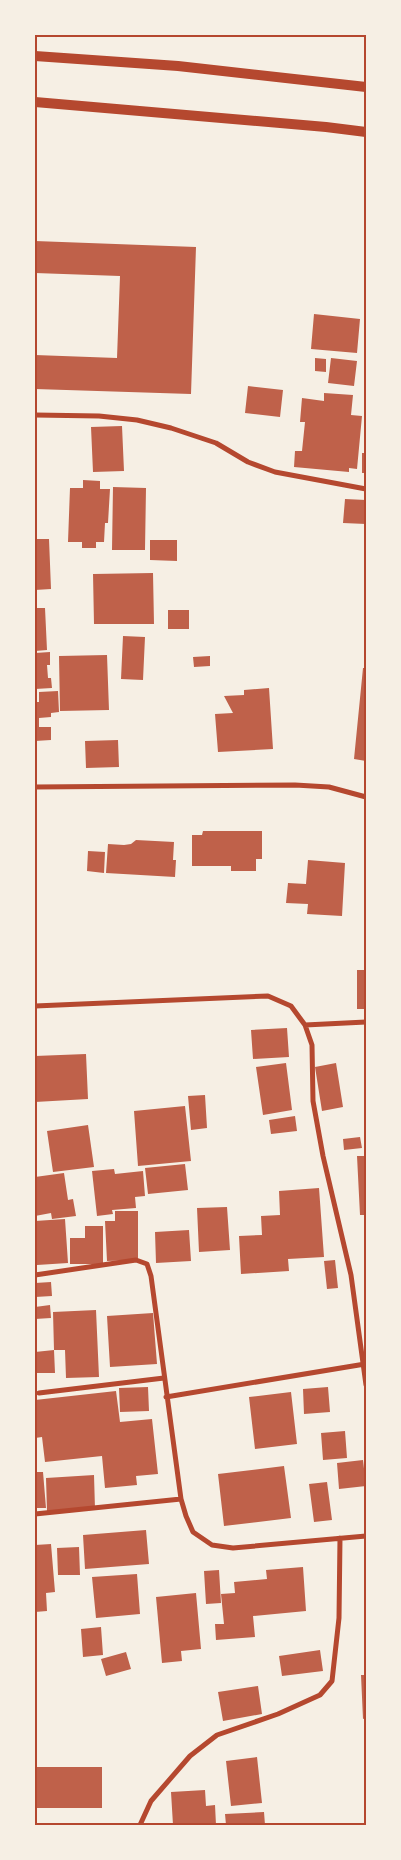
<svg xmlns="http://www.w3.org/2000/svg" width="401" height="1860" font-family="'Noto Sans',sans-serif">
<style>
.building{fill:#bf614a}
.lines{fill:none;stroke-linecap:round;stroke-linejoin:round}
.minor{stroke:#b5482f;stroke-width:5}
.secondary{stroke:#b5482f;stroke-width:10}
.neatline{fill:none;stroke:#b5482f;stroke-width:2}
</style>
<rect width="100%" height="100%" fill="#f6efe4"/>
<path class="building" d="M35,241L196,247L191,394L35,389V355L117,358L120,276L35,273Z
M314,314L360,319L357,353L311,349Z
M315,358L326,359V372L315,371Z
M331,358L357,361L354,386L328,383Z
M248,386L283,390L280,417L245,413Z
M324,393L353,395L351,415L362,416L357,469L349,468V472L294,467L295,451H302L305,422H300L302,398L324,401Z
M122,426L124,471L93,472L91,427Z
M362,453H366V473H362Z
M83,480L100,481V489H110L108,523H105L104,542H96V548H82V542H68L70,488H83Z
M113,487L146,488L145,550H112Z
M345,499L366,500V524L343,523Z
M35,539H49L51,589L35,590Z
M150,540H177V561L150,560Z
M153,573L154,624H94L93,574Z
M35,608H45L47,650L35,651Z
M168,610H189V629H168Z
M123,636L145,637L143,680L121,679Z
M50,652V665H47L48,678H51L52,688L35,689V653Z
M107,655L109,710L60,711L59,656Z
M210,656V666L194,667L193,657Z
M363,668H366V761L354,759Z
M269,688L273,749L218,752L215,714L233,713L224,696L244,695V690Z
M58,691L59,712L51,713V717L39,718V727H51V740L35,741V702H39V692Z
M118,740L119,767L86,768L85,741Z
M203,831H262V859H256V871H231V866H192V835H202Z
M136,840L174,842L173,860H176L175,877L106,873L108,844L124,845L131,844Z
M88,851L105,852L104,873L87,871Z
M308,860L345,863L342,916L307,914L308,904L286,903L288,883L306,884Z
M357,970H366V1009H357Z
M287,1028L289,1057L253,1059L251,1030Z
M86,1054L88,1099L35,1102V1056Z
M286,1063L292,1110L263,1115L256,1067Z
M336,1063L343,1107L322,1111L315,1067Z
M205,1095L207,1128L191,1130L188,1096Z
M185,1106L191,1161L138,1166L134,1111Z
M295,1116L297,1131L271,1134L269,1120Z
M88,1125L94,1167L53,1172L47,1131Z
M360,1137L362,1148L344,1150L343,1139Z
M357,1156H366V1215H360Z
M185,1164L188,1190L148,1194L145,1168Z
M114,1169L115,1174L143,1171L145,1196L135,1197L136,1208L112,1210L113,1214L97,1216L92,1171Z
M64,1173L68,1200L73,1199L76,1216L52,1219L51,1213L35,1216V1177Z
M319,1188L324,1257L288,1259L289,1271L241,1274L239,1236L262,1235L261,1216L280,1215L279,1191Z
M227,1207L230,1250L199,1252L197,1208Z
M115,1211H138V1260L107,1261L105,1221H115Z
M65,1219L68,1263L37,1265L35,1221Z
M85,1226H103V1264H70V1238H85Z
M189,1230L191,1261L156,1263L155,1232Z
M335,1260L338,1288L327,1289L324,1261Z
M51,1282L52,1296L35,1297V1283Z
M50,1305L51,1318L35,1319V1307Z
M96,1310L99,1377L66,1378L65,1350H54L53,1312Z
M153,1313L157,1364L110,1367L107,1316Z
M54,1350L55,1373H35V1352Z
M148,1387L149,1411L120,1412L119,1388Z
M328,1387L330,1412L304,1414L303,1389Z
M116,1391L120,1422L152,1419L158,1474L136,1476L137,1485L105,1488L102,1456L45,1462L42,1437L35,1438V1400Z
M291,1392L297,1444L255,1449L249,1397Z
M345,1431L347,1458L323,1460L321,1433Z
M363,1460L366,1486L339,1489L337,1463Z
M284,1466L291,1518L224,1526L218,1474Z
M35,1472H43L46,1508H35Z
M94,1475L95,1509L47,1511L46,1478Z
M327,1482L332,1520L314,1522L309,1484Z
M146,1530L149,1564L85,1569L83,1535Z
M51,1544L55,1592L46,1593L47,1611L35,1612V1545Z
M79,1547L80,1575H58L57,1548Z
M303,1567L306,1611L253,1616L255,1637L216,1640L215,1624H224L221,1594L235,1593L234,1582L267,1579L266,1570Z
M219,1570L221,1603L206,1604L204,1571Z
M137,1574L140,1614L96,1618L92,1577Z
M196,1593L201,1649L181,1651L182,1661L162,1663L156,1597Z
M101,1627L103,1655L83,1657L81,1629Z
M320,1650L323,1671L282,1676L279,1656Z
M126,1652L131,1669L106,1676L101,1659Z
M361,1675H366V1718L363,1719Z
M258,1686L262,1714L223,1721L218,1692Z
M257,1757L262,1803L231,1806L226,1761Z
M36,1767H102V1808H35Z
M205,1790L206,1806L215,1805L216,1825H173L171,1792Z
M264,1812L265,1825H226L225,1814Z"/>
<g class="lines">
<path class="minor" d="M35,415L99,416L137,420L171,428L216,443L248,462L275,472L366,489
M35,787L295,785L329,787L366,797
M35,1006L268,996L291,1006L305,1025L312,1045L313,1101L323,1156L351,1275L366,1385
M305,1025L366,1022
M35,1275L136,1260L147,1264L151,1276L181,1499L186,1516L193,1532L212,1545L233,1548L366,1536
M39,1393L164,1378
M166,1397L365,1364
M35,1514L181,1499
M140,1825L151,1801L190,1756L217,1735L278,1714L320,1695L332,1681L339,1618L340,1538"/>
<path class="secondary" d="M35,56L178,66L366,87
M35,102L326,127L366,132"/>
</g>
<rect width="401" height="1860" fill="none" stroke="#f6efe4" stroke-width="72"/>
<rect x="36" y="36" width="329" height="1788" class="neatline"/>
</svg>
